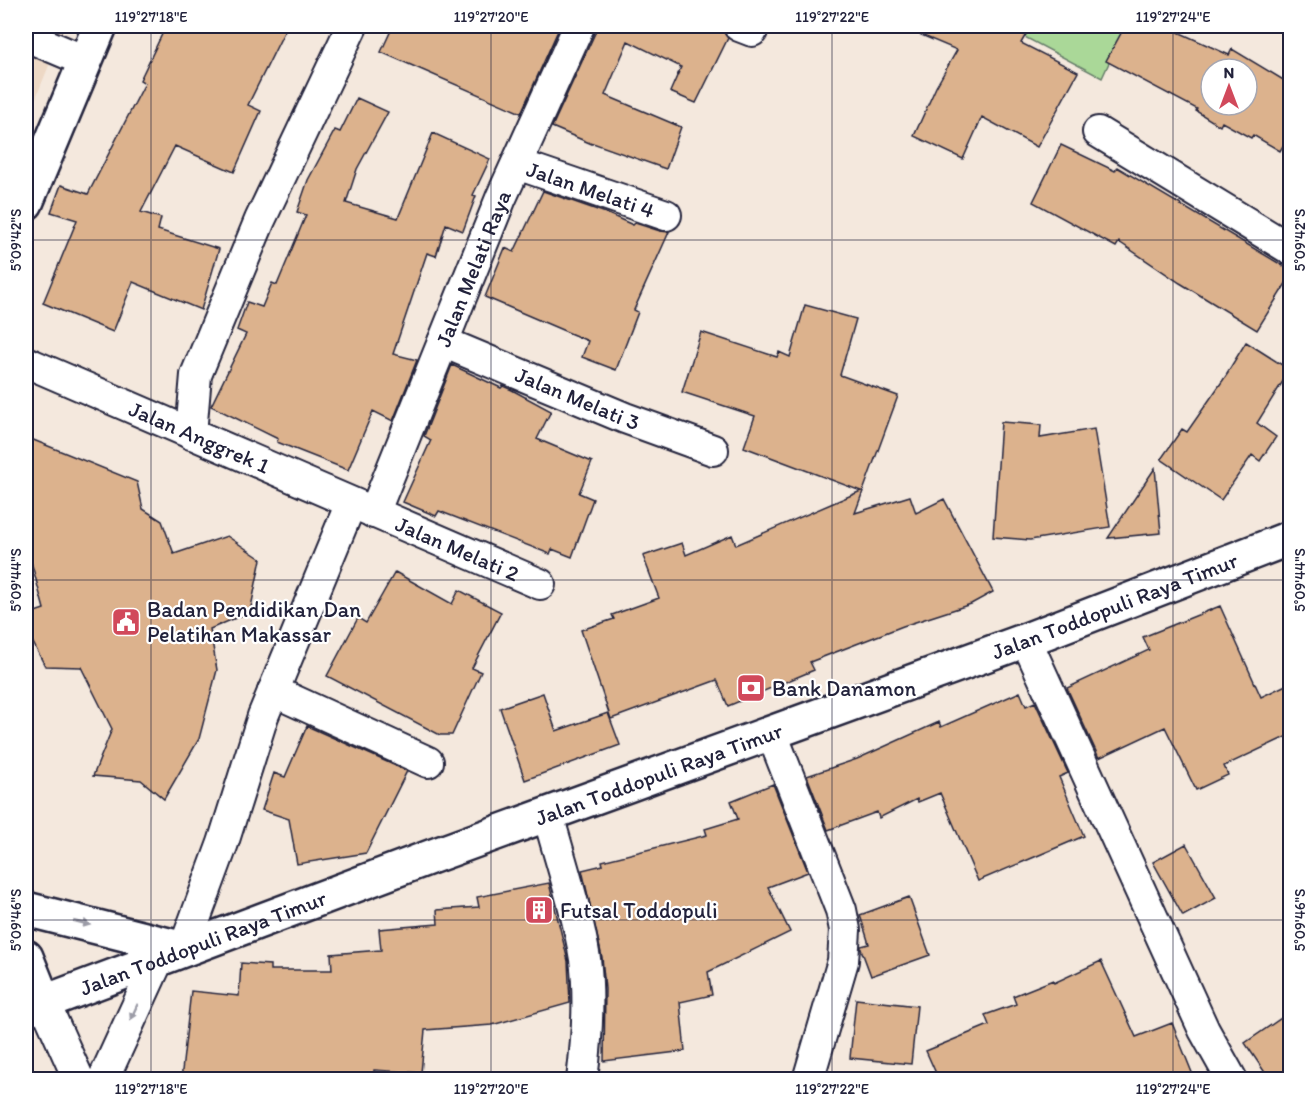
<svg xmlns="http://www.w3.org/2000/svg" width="1316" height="1105" font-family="Itim,sans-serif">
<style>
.built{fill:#edd8c5}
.green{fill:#aad898;stroke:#667d6a;stroke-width:1.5}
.building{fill:#dcb28d;stroke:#22223b;stroke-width:1.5;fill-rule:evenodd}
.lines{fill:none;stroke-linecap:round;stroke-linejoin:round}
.street-casing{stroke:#22223b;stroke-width:34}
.secondary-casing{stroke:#22223b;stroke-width:38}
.street{stroke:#fff;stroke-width:30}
.secondary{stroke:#fff;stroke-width:33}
.oneway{fill:#9c9ca7}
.ticks{fill:none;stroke:#22223b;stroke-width:1.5;stroke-opacity:0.45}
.labels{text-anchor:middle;stroke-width:4.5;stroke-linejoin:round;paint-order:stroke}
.street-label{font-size:22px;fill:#22223b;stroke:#fff}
.poi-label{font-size:22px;fill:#22223b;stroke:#fff;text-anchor:start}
.neatline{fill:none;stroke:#22223b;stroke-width:2}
.ticks-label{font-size:15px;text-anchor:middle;fill:#22223b}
</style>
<rect width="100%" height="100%" fill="#f4e8dd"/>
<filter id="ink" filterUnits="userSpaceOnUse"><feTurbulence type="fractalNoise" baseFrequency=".0167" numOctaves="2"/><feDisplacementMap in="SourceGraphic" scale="12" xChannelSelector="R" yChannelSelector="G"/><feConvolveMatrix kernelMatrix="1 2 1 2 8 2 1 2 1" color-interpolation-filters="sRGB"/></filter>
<g filter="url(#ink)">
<path class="built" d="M26,26H65L26,122Z"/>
<path class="green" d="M1004,26H1126L1102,78Z"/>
<path class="building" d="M166,26H287L248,105L261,111L234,172L175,146L141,212L161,218L158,230L219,249L201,310L133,282L113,332L43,303L77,220L51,212L61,185L88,194L145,83L140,80Z
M393,26H560L521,113L381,52Z
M596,26H722V29L728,38L696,103L670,92L681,67L628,41L605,95L681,127L666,169L593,143L592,144L552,127L595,33Z
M900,26H1031L1021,43L1078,72L1037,147L982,117L963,159L914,136L936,87L957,50Z
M1125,26H1165L1229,55L1232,49L1290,84V134L1280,151L1253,135L1251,138L1222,122L1220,126L1196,111L1197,109L1106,61ZM1211,69H1247V105H1211Z
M357,98L388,112L357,169L346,203L398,218L433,133L490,159L473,195L476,196L463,231L446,224L436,256L427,253L393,354L417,360L393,421L373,411L348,470L277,442L278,439L211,406L246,334L237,330L247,302L262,307L272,283L277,285L306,215L297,212L308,180L335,130L340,132Z
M1061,145L1115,171L1117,167L1290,270V277L1257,330L1180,283L1119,242L1116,247L1033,202Z
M543,191L606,213L633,225L635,223L660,231L669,232L634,310L638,312L616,370L582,357L588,341L485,297L505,248L514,252Z
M805,305L856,319L840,375L898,396L855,513L910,496L916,513L944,499L993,592L971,604L903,626L810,662L814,670L728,706L717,680L611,719L581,630L614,619L612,615L659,598L643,556L682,543L686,555L732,535L736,545L861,491L744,447L755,416L682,392L701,332L777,357L779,352L790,357Z
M1246,342L1290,370L1257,423L1276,437L1260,461L1252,455L1221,500L1161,459L1182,429L1187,432L1228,373H1227Z
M452,365L501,388L503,386L512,390L551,411L537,439L592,462L579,493L593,499L572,557L552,549L550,554L439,511L436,516L403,502L431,440L424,436Z
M1001,422L1041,425L1040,438L1094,429L1110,527L1030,540L993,537Z
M26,437L137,482L143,509L162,521L174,554L227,536L261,559L250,612L210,629L217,670L199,739L164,799L141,780L93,776L112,729L81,667L45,666L26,629V615L44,609L26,543Z
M1155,468L1161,533L1108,538Z
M395,572L452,604L459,590L501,612L472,668L481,672L452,735H440L327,676L358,618L366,623Z
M1220,606L1261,697L1290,683V735L1224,766L1228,775L1196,790L1165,727L1099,758L1067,688L1149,650L1143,637Z
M1020,692L1026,706L1035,702L1068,773L1059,777L1084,836L978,881L940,793L918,802L917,799L879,818L877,812L828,830L807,776L857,759L939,722L941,727Z
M543,693L556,731L608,713L620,745L525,780L500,708Z
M307,726L407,771L366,853L297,864L289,819L262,810L274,773L285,777Z
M773,784L808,872L768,887L790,932L708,972L712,995L680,1002L685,1051L604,1061L605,989L602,957L582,870L603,865L602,861L707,835L705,829L738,819L731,801Z
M1186,844L1216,898L1183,916L1153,862Z
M549,883L568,961L570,1003L492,1025L425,1030L421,1073L374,1070L373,1080H181L191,991L239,996L241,963L270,965V970H332L331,954L381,950L379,929L438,924L437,910L479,907L477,897Z
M909,897L930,955L871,976L861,949V946L869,944L860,915Z
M1101,961L1136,1037L1172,1023L1195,1080H939L926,1051L989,1025L985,1015L1016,1004L1013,996L1053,980L1054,983Z
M856,999L917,1006L911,1064L850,1058Z
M1290,1012V1080H1270L1245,1043Z"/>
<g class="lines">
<g class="street-casing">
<g id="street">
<path d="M739,26L752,31"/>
<path d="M26,36L85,61"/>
<path d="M1098,132L1290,249"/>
<path id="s1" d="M517,164L666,215"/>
<path id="s2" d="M443,342L625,418L713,450"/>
<path id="s3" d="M26,362L540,584"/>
<path d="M191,434L196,375L260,220L352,26"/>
<path id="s4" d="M374,513L501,198L579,26"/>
<path d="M1026,640L1204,1030L1232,1080"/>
<path d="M273,691L428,762"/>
<path d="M772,734L841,910L845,930L843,961L808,1080"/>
<path d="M548,815C561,863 577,910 585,959C590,999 587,1040 582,1080"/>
<path d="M184,949L223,843L263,716L351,503"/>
<path d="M44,1002L79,1080"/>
<path d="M103,1080L159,958"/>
</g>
</g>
<g class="secondary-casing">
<g id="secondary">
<path d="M26,203L100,26"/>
<path d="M26,909L184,949"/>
<path d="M26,957L44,1002"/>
<path id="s5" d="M26,1009L433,856L1026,640L1290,538"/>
</g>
</g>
<use href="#street" class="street"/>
<use href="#secondary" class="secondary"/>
</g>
<defs><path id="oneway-solid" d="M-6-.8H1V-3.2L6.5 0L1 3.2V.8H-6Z" transform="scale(1.5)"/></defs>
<g class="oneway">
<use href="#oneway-solid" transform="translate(82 923) rotate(14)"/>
<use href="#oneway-solid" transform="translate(134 1012) rotate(115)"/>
</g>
</g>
<path class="ticks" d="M151,26V1080M491,26V1080M832,26V1080M1173,26V1080M26,240H1290M26,580H1290M26,920H1290"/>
<defs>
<g id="civic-square" transform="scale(1.5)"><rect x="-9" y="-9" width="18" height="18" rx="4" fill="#d1495b" stroke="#fff"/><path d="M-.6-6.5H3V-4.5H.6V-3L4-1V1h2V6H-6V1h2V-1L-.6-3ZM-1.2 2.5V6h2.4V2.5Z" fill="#fff"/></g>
<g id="bank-square" transform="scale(1.5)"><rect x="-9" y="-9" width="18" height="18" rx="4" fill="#d1495b" stroke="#fff"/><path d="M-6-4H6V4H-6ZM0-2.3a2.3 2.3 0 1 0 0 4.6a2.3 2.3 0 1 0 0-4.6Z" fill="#fff"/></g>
<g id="building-square" transform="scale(1.5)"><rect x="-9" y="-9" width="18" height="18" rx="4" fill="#d1495b" stroke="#fff"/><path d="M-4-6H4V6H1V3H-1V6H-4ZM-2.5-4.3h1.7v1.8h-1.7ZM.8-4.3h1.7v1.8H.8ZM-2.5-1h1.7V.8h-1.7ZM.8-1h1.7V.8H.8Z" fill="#fff"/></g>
</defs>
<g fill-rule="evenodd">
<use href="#civic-square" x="126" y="622"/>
<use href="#bank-square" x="751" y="688"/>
<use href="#building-square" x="539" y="910"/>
</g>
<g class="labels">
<g class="street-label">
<text dy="8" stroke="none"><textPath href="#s1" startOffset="78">Jalan Melati 4</textPath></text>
<text dy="8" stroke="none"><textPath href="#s4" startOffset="264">Jalan Melati Raya</textPath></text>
<text dy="8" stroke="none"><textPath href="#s2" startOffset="146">Jalan Melati 3</textPath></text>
<text dy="8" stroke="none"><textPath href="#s3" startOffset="189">Jalan Anggrek 1</textPath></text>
<text dy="8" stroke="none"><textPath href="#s3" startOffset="470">Jalan Melati 2</textPath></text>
<text dy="8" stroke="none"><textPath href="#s5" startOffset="1161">Jalan Toddopuli Raya Timur</textPath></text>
<text dy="8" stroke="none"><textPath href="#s5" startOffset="675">Jalan Toddopuli Raya Timur</textPath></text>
<text dy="8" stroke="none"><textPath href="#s5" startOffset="189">Jalan Toddopuli Raya Timur</textPath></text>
</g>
<g class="poi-label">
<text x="147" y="617">Badan Pendidikan Dan<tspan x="147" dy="25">Pelatihan Makassar</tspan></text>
<text x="772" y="696">Bank Danamon</text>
<text x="560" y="918">Futsal Toddopuli</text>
</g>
</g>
<rect width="1316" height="1105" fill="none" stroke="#fff" stroke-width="66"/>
<g transform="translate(1229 87)"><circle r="28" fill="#ffffff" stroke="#a7a7b1" stroke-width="1.5"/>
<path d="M0-4.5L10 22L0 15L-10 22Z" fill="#d1495b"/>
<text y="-9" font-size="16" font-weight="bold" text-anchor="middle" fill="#22223b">N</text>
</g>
<rect x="33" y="33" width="1250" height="1039" class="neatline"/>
<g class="ticks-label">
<text x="151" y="22">119°27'18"E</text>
<text x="491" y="22">119°27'20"E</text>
<text x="832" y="22">119°27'22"E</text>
<text x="1173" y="22">119°27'24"E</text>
<text transform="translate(16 240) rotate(-90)" y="5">5°09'42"S</text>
<text transform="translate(1300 240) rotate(-90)" y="5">5°09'42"S</text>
<text transform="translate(16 580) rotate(-90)" y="5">5°09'44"S</text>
<text transform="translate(1300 580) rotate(-90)" y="5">5°09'44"S</text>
<text transform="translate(16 920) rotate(-90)" y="5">5°09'46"S</text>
<text transform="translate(1300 920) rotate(-90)" y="5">5°09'46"S</text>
<text x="151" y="1094">119°27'18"E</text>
<text x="491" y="1094">119°27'20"E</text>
<text x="832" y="1094">119°27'22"E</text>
<text x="1173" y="1094">119°27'24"E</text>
</g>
</svg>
